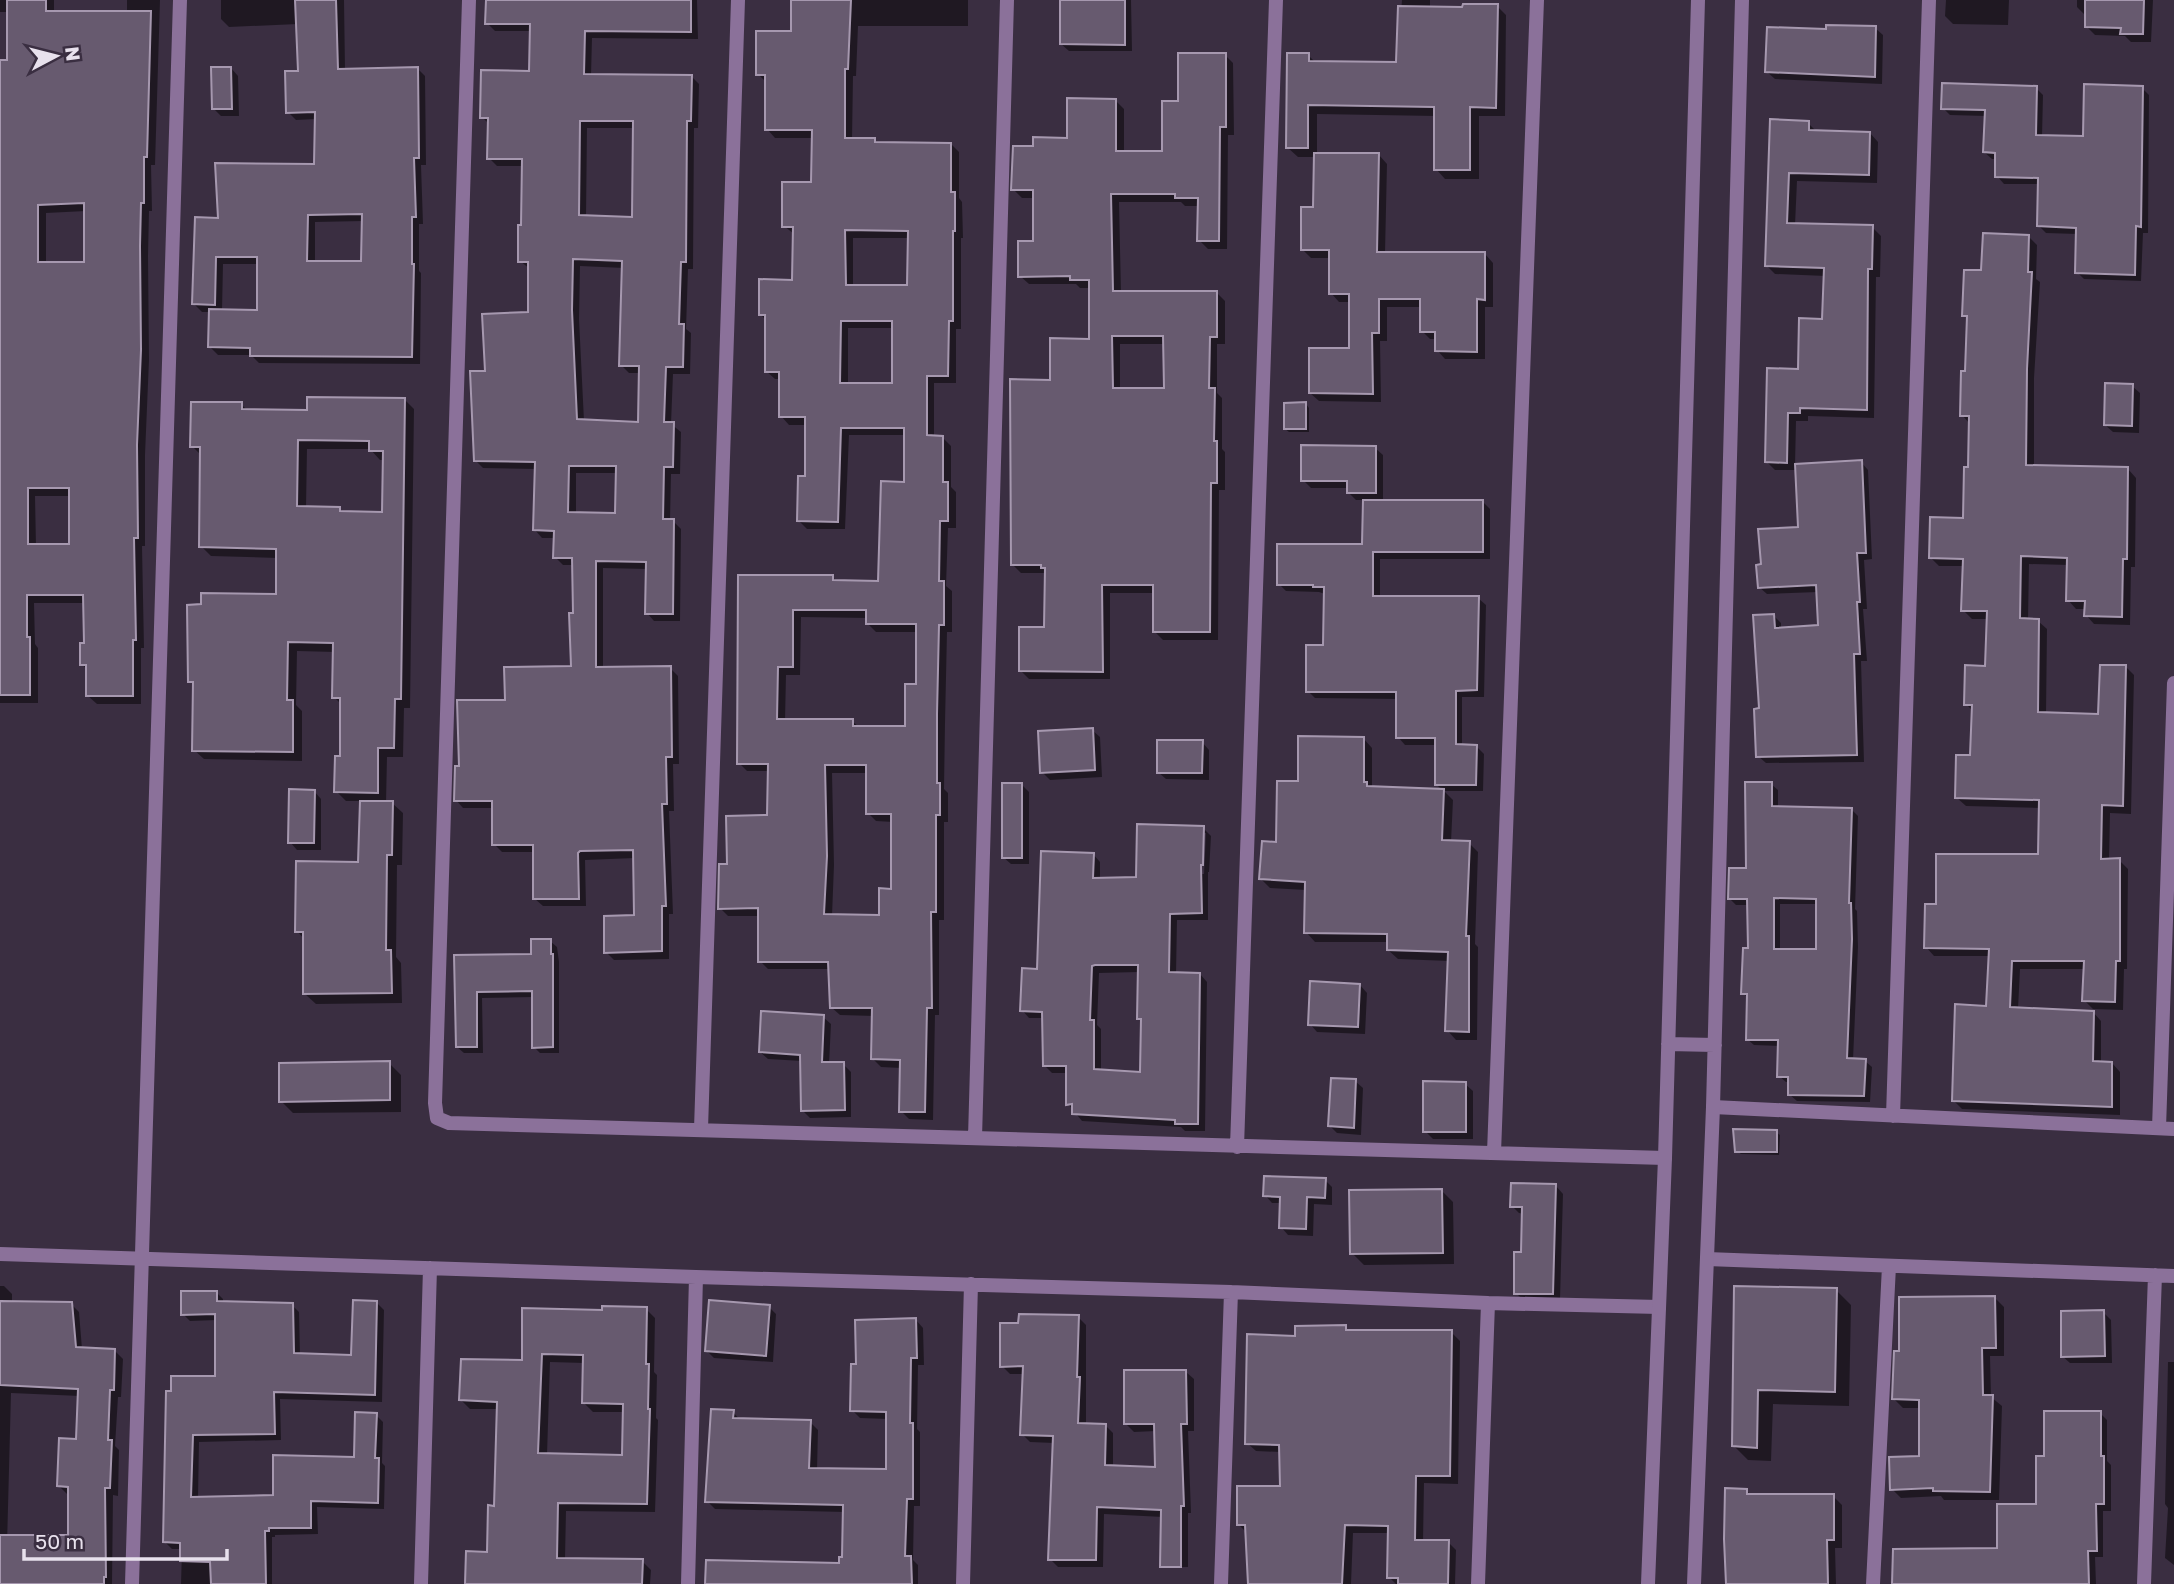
<svg xmlns="http://www.w3.org/2000/svg" width="2174" height="1584" font-family="'Golos Text',sans-serif">
<style>
.shadow{fill:#0007;fill-rule:evenodd}
.building{fill:#675a6f;stroke:#a698af;stroke-width:2;fill-rule:evenodd}
.lines{fill:none;stroke-linecap:round;stroke-linejoin:round}
.minor{stroke:#8b719a;stroke-width:14}
.tertiary{stroke:#8b719a;stroke-width:14}
</style>
<rect width="100%" height="100%" fill="#3a2e41"/>
<path class="shadow" d="M0,0H54V13L127,12V0H160L155,165H151L152,211H149L148,256L149,360L145,455V546H142L144,648H141V704H97L88,696V671L82,664L85,645V603H34L35,644L38,648V703H0V62H9V12H0ZM86,211V263L46,264V213ZM35,496H71V546H36Z
M221,0H344L345,70L417,68L425,76L426,165H421L423,224H419V271L421,273L420,364L259,363L251,355H218L210,347L211,312H202L194,304L220,220L316,166V119L296,120L288,112L300,73L298,24L229,27L221,19ZM364,221L363,263L315,262V222ZM223,264H259L258,312L222,311Z
M488,0H697L698,39L592,38L591,76H691L699,84L698,128H694L693,269H688L686,329L691,333L690,374H673L671,424L681,432L680,474H671L670,521H673L681,529L680,621H654L647,613V569L603,568V669L670,668L678,676L679,764H673L674,811H669L673,914H669V959L614,960L606,952L636,917L635,858L585,860L586,906H543L535,899L534,852H502L494,844L493,808H463L456,800L460,767L507,702L572,667L575,614L574,565H563L555,557V538H542L535,530L536,469L483,468L475,460L487,372L529,314L530,269L520,261L524,166H497L489,158L490,125L482,117L531,72L532,31H495L487,23ZM587,128H635L634,219L586,217ZM580,266L624,268L621,365L629,373H641L640,424L584,421L579,319ZM576,473H617V515L576,514Z
M793,0H968V26H858L856,76H853L852,140H875L878,144H951L959,152V198L962,202L963,238H961V329H956V383H934V437H942L951,446V487L956,492V528H948L946,586L952,591V632H947L945,723L944,789L948,793V822H944V920H939V1015H935L933,1120L909,1119L901,1111V1068L881,1067L873,1059L874,1016L840,1015L831,1007L830,969H768L760,961V916H728L720,908L729,866L769,817V771H747L739,763L740,577H833L837,582H879L905,483L906,435H849L845,529H807L799,521L807,478V425H789L781,416V379H775L766,371L767,321L760,314L794,282V234L784,226L813,184L814,138H775L767,129L766,82L758,74L793,33ZM853,238H909V287L853,286ZM848,328H893V385L848,384ZM801,617L868,618V624L876,632H918L917,686L906,728L859,727L852,721H785L786,675H800ZM832,773H868V813L876,821L893,822V890L880,917L832,916L834,865Z
M1062,0H1131L1132,51H1069L1061,44Z
M1402,0H1430V8L1497,6L1506,15L1505,116H1479V179H1445L1436,169V116L1317,114V155H1379L1387,164L1385,253L1485,254L1493,263V307H1485V359H1445L1437,350V339H1430L1422,331V307H1387V341H1380L1381,402L1319,401L1310,393L1351,350V302H1339L1331,293V258H1311L1302,249L1315,209V157H1298L1288,148L1308,55L1316,63H1397Z
M1946,0H2009L2008,25L1953,24L1945,16Z
M2077,0H2153L2151,42H2131L2125,36L2095,35L2087,27L2086,16L2077,7Z
M1875,28L1883,35L1882,84L1775,79L1767,72L1828,31Z
M1225,55L1233,63L1234,135H1228L1227,249H1208L1199,240V206H1185L1181,202H1119L1121,293H1217L1225,301V344H1217V393L1222,398V449L1225,452V490H1219L1218,640H1163L1155,632V593H1110V679H1029L1021,671L1046,628V573H1021L1012,564L1091,340V288H1080L1076,284H1029L1020,276L1035,243V198H1022L1013,189L1035,148L1068,139L1115,100L1124,109V153H1164L1180,102ZM1120,344H1165L1166,390L1120,389Z
M231,68L238,76L239,116H221L214,109Z
M2036,88L2043,95L2042,137L2084,138L2142,88L2149,95L2148,233H2143L2141,281L2084,279L2077,272V234L2046,233L2038,225L2039,184H2004L1997,176V159H1992L1984,152L1986,116L1950,115L1943,108Z
M1771,121L1808,123L1817,132L1870,133L1878,142L1877,183L1797,181L1795,225L1872,227L1881,236L1880,277H1876L1874,418L1808,416V421H1796L1795,466L1861,462L1868,470L1872,559L1864,560L1867,609H1863L1867,661H1861L1864,762L1766,763L1758,756L1760,710L1774,616L1781,623V629L1819,627L1818,592L1767,594L1759,587L1762,566L1800,528L1797,470H1775L1766,461L1799,371L1824,320L1826,276L1775,274L1767,266Z
M2028,236L2037,245L2036,279L2040,282L2034,378V467L2128,469L2136,478L2135,567H2131L2130,625L2094,624L2086,615V609H2076L2068,600L2069,565L2029,564L2028,620L2038,621L2047,629L2046,714L2100,716L2126,667L2134,675L2131,814L2110,813L2109,860H2119L2128,869L2127,969H2124L2123,1010L2093,1009L2084,1000L2085,969H2020L2018,1009L2093,1012L2101,1021V1063H2112L2120,1072V1115L1962,1109L1954,1101L1988,1008L1991,956H1934L1926,947L1938,906L2039,856L2040,808L1966,806L1957,798L1972,757L1973,711L1966,704L1987,667L1989,619H1972L1963,610L1964,566H1939L1930,557L1965,520L1970,424L1962,415L1967,373L1968,319L1964,315L1983,272Z
M2132,386L2140,393L2139,433L2113,432L2105,425Z
M405,400L414,409L410,708H404L403,757H387L386,803H392L403,813L402,865H397L396,957L401,963L402,1003L316,1004L305,994L304,939L297,931L360,864L361,801H346L336,791L342,758V705L334,697L335,652L297,651L296,705L302,711V761L204,759L194,750L195,686L190,681L278,596V558L211,556L201,546L202,456L192,446L241,404L248,411H308ZM307,449H370L380,460H384L383,514L344,513L340,509L306,508Z
M1306,404L1309,408V432H1289L1285,429Z
M1375,448L1383,455V501H1482L1490,509V559H1380V598H1478L1486,605L1484,697H1462V746H1476L1484,754L1483,791H1444L1453,800L1451,842L1469,843L1478,852L1475,944L1478,947L1477,1040H1456L1447,1030L1449,961L1398,959L1388,950L1389,942H1315L1306,932V890L1270,888L1261,879L1278,844L1300,783L1363,738L1372,748V788L1443,791L1436,784V745H1405L1398,737V699L1315,698L1308,691L1325,647V594L1319,592L1286,591L1279,584L1364,546V500H1356L1349,493V488H1311L1303,480Z
M1092,730L1100,737L1102,777L1050,780L1042,772Z
M1202,742L1209,750V780L1166,779L1158,772Z
M1021,784L1029,792V864H1011L1003,857Z
M1771,784L1778,790V808L1852,810L1858,816L1855,909L1857,911L1858,947L1853,1060L1865,1061L1872,1067L1870,1102L1797,1101L1790,1095V1082H1786L1779,1076L1780,1046L1754,1045L1747,1039L1748,998L1743,993L1749,949V905H1736L1730,899L1748,870ZM1780,904H1818V951H1780Z
M314,791L321,799V850H297L290,842Z
M1203,828L1211,836L1209,872H1208V920H1177L1176,974H1200L1207,982L1205,1131H1185L1181,1127L1082,1121L1068,1104L1067,1073H1052L1044,1065V1018H1029L1022,1010L1093,854L1100,862V879H1137ZM1202,833H1206L1204,874H1200ZM1139,972L1138,1018L1143,1023L1142,1074L1101,1071V1029L1097,1025L1099,973Z
M550,941L557,947L559,962V1053H540L534,1047L533,997L482,998L483,1053H464L457,1047L456,957L533,956Z
M1360,985L1367,993L1365,1034L1317,1032L1310,1024Z
M823,1017L831,1024L829,1064H843L851,1072V1117L810,1118L802,1110V1061L768,1059L760,1052Z
M389,1063L401,1075V1112L293,1113L281,1101Z
M1355,1081L1363,1088L1361,1135L1337,1133L1330,1126Z
M1465,1084L1473,1091V1139H1433L1425,1131Z
M1776,1132L1780,1135L1779,1155L1741,1154L1737,1151Z
M1325,1180L1332,1187V1205L1314,1204L1313,1236L1288,1235L1281,1227V1203H1272L1265,1195Z
M1556,1186L1563,1194L1560,1300L1524,1301L1516,1293L1523,1254L1524,1214L1519,1213L1512,1206Z
M1441,1190L1453,1202L1454,1264L1364,1265L1352,1253Z
M0,1286H4L12,1294V1303L71,1304L79,1312L82,1349L115,1351L123,1359L121,1397H118L115,1446L119,1450L118,1496L113,1495L112,1584H40L70,1537V1494H67L59,1486L78,1441L80,1396L11,1393L6,1584H0Z
M1736,1288L1836,1290L1851,1305L1849,1406L1773,1404L1771,1461L1748,1460L1734,1446Z
M216,1292L223,1299V1303L292,1305L299,1312L300,1355L353,1357L377,1303L384,1310L382,1402L280,1399L281,1440L199,1442L198,1498L275,1497L356,1459L376,1415L383,1422L382,1463L385,1466L384,1509L317,1507L318,1534L275,1535V1537H272V1584H181L182,1549H172L165,1542L168,1393L217,1378V1320L190,1321L183,1314Z
M1995,1298L2004,1307V1356H1990L1991,1397L2002,1406L1999,1500H1944L1941,1496L1901,1498L1892,1489L1921,1457V1408H1903L1894,1399L1901,1352Z
M769,1307L776,1314L773,1362L714,1358L707,1351Z
M646,1309L655,1318L654,1372L657,1375L656,1418L658,1420L655,1512L566,1511L565,1559L642,1561L651,1570L650,1584H466L489,1553L496,1507L499,1409H470L461,1400L604,1312ZM550,1362L584,1363V1403L593,1412H624V1457L547,1455Z
M2103,1312L2111,1320L2112,1363H2070L2062,1356Z
M1078,1317L1086,1325V1425H1105L1113,1433V1467L1157,1469L1156,1431L1134,1432L1126,1424L1186,1372L1194,1379V1431H1188L1191,1513H1188V1567H1170L1162,1560L1163,1517L1104,1514L1103,1567H1058L1050,1559L1054,1443L1030,1442L1022,1434L1025,1374H1010L1002,1366Z
M916,1320L923,1328L924,1365H918L917,1429L920,1432V1506H914L913,1560L918,1565V1584H707L841,1565L844,1558L845,1512L715,1509L707,1501L733,1412L740,1420L810,1422L818,1430L817,1470H888V1419L860,1418L852,1410L857,1366Z
M1345,1327L1350,1332H1451L1460,1341L1458,1484L1424,1483L1423,1542H1448L1456,1550L1455,1584H1396L1389,1577L1390,1533H1353L1351,1584H1249L1247,1533L1239,1525L1281,1488V1452L1256,1451L1247,1443L1297,1338Z
M2168,1362H2174V1565L2165,1558L2168,1508L2165,1504Z
M2100,1413L2107,1420V1461L2111,1465V1511H2103V1557H2095L2096,1584H1894L1999,1550L2038,1505L2046,1458Z
M1747,1491L1752,1496H1833L1842,1505V1548H1835L1836,1584H1727Z"/>
<path class="building" d="M7,0H46V11H151L147,157H144V203H141L140,246L141,350L137,445L138,538H134L136,640H133V696H86V665H80V643H84L83,595H27V637H30V695H0V60H7ZM84,203V262H38V205ZM28,488H69V544H28Z
M295,0H336L338,69L418,67L419,158H414L416,217H412V264H414L412,357L250,356V348L208,347L209,309L257,310V257H216L215,305L192,304L195,217L218,218L215,163L314,164L315,112L286,113L285,71H298ZM362,214L361,261H307L308,215Z
M486,0H691V32L585,31L584,74L692,75L691,121H687L686,262H681L679,324H684L683,367H666L664,422H674L673,467H664L663,519H674L673,614H645L646,562L596,561V667L671,666L672,757H666L667,804H662L666,906H662V951L604,953V916L634,915L633,850L580,851L578,853L579,899H533V845H492V801H454L455,766H459L457,700H505L504,667L571,666L569,613H573L572,558H553L554,531L533,530L535,462L474,461L470,371H485L482,314L528,312V262H518V225H521L522,159H487L488,118H480L481,70L529,71L530,24H485ZM580,121H633L632,217L579,215ZM573,259L622,261L619,366H639L638,422L577,419L572,310ZM569,466H616L615,513L568,512Z
M791,0H851L848,69H845V138H875V142L951,143V192H955V231H953V321H949L948,376H927V435L943,436V482H948V521H940L939,581H944V625H939L937,714V783H940V815H936V912H931L932,1008H927L925,1112H899L900,1060L871,1059L872,1008H830L828,962H758V908L718,909L719,864H727L726,816L767,815L768,764H737L738,575H833V580L878,581L881,481L904,482V428H841L838,522L797,521L798,476H805V417H779V372H765V315H759V279L792,280L793,227H782V182H811L812,130H765V75H756V31H791ZM845,230L908,231L907,285H846ZM841,321H892V383H840ZM793,610H866V624H916V684H905V726H853V719H777L778,667H793ZM825,765H866V814H891V889L879,888V915L824,914L827,856Z
M1060,0H1125V45L1060,44Z
M2085,0H2144L2143,34H2120L2121,28L2085,27Z
M1463,4H1498L1496,108L1470,107V170H1434V107L1308,105V148H1286L1287,53H1309V61L1396,62L1398,6L1462,7Z
M1826,25L1876,26L1875,77L1765,72L1767,27L1826,29Z
M1178,53H1226V127H1220L1219,241H1197L1198,198H1175V194H1111L1113,291H1217V337H1210L1209,388H1215L1214,441H1217V483H1211L1210,632H1153V585H1102L1103,672L1019,671V627H1044L1045,568H1041V565H1011L1010,379L1050,380V338L1089,339V280H1070V276L1018,277V241H1033V190H1011L1013,146H1033V137L1067,138V98L1116,99V151H1162V101H1178ZM1112,336H1163L1164,388H1113Z
M211,67H231L232,109H212Z
M1942,83L2037,86L2036,135L2083,136L2084,84L2143,86L2141,227L2136,226L2135,275L2075,273L2076,228L2037,226L2038,178L1995,177V153L1983,152L1985,110L1941,109Z
M1770,119L1809,121V130L1870,132L1869,175L1789,173L1787,223L1873,225L1872,269H1868L1867,410L1800,408V413H1788L1787,463L1765,462L1767,368L1798,369L1799,318L1822,319L1824,268L1765,266Z
M1314,153H1379L1377,252H1485V300L1477,299V352L1435,351V332H1420V299H1379V333H1372L1373,394L1309,393V348H1349V294H1329V250H1301V207H1313Z
M1983,233L2029,235L2028,272H2032L2027,369L2026,465L2128,467L2127,559H2123L2122,617L2084,616L2085,601H2066L2067,558L2021,556L2020,618L2039,619L2038,712L2098,714L2100,665H2126L2123,806L2102,805L2101,859L2120,858V961H2116L2115,1002L2082,1001L2084,961H2012L2010,1007L2094,1011L2093,1061L2112,1062V1107L1952,1101L1955,1004L1986,1006L1989,949L1924,948L1925,904H1936V854H2038L2039,800L1955,798L1956,755H1970L1972,705H1964L1965,665L1985,666L1987,611H1961L1963,559L1929,558L1930,517L1963,518L1964,467H1968L1969,416H1960L1961,371H1965L1967,316H1962L1964,270H1981Z
M2105,383L2133,384L2132,426L2104,425Z
M307,397L405,398L401,699H395L394,748H378V793L334,792L335,756H340V698H332L333,643L288,642L287,700H293V752L192,751L193,682H188L187,605L201,604V593L276,594V549L199,547L200,447H190L191,402H242V409L307,410ZM298,440L369,441V451H383L382,512L340,511V507L297,506Z
M1306,402V429H1284V403Z
M1301,445L1376,446V493H1347V481H1301Z
M1862,460L1866,553H1857L1860,602H1857L1860,654H1854L1857,755L1756,757L1754,709L1759,708L1753,615L1774,614L1775,628L1818,625L1816,585L1758,588L1756,565L1761,564L1758,529L1798,527L1795,464Z
M1363,500H1483V552H1373V596H1479L1477,690L1456,691V744L1477,745L1476,785H1435V738H1396V692H1306V645H1323L1324,587H1313V585H1277V544H1362Z
M1093,728L1095,770L1040,773L1038,731Z
M1298,736L1364,737V782H1367V786L1444,789L1442,840L1470,841L1466,936H1469V1032L1445,1031L1448,952L1387,950V934L1304,933L1305,882L1259,879L1262,841L1276,842L1277,781H1298Z
M1157,740H1203L1202,773H1157Z
M1745,782H1772V806L1852,808L1849,903H1851L1852,939L1847,1058L1866,1059L1864,1096L1788,1095V1077H1777L1778,1040H1746L1747,994H1741L1743,948H1748L1747,899H1728L1729,868H1746ZM1774,898L1816,899V949H1774Z
M1002,783H1022V858H1002Z
M289,789L315,790L314,843H288Z
M360,801H393L392,855H387L386,950H391L392,993L303,994V932H295L296,861L358,862Z
M1137,824L1204,826L1203,865H1201L1202,913L1170,914L1169,972L1200,973L1198,1124H1175V1120L1072,1114V1104L1066,1105V1066H1043L1042,1012L1020,1011L1022,968L1037,969L1041,851L1094,853L1093,878L1136,877ZM1095,965H1138L1137,1019H1141L1140,1072L1094,1069V1020H1090L1092,966Z
M531,939H551V954H553V1047L532,1048V991L477,992V1047H456L454,955L531,954Z
M1310,981L1360,984L1358,1027L1308,1025Z
M761,1011L824,1015L822,1062H844L845,1110L801,1111L800,1055L759,1052Z
M390,1061V1100L279,1102V1063Z
M1331,1078L1356,1079L1354,1128L1328,1126Z
M1423,1081L1466,1082V1132H1423Z
M1733,1129L1777,1130V1152H1735Z
M1264,1176L1326,1178L1325,1198L1307,1197L1306,1229L1279,1228L1280,1197L1263,1196Z
M1511,1183L1556,1184L1553,1294H1514V1252H1521L1522,1207H1510Z
M1442,1189L1443,1253L1350,1254L1349,1190Z
M1734,1286L1837,1288L1835,1392L1758,1390L1757,1448L1732,1446Z
M181,1291H217V1301L293,1303L294,1353L351,1355L353,1300L377,1301L375,1395L274,1392L275,1434L193,1435L191,1497L273,1495V1455L354,1457L355,1412L377,1413L375,1458H379L378,1503L311,1501V1528H269V1531H265L266,1584H211L210,1562L180,1561V1543L163,1542L166,1391H171V1376H215V1314L181,1315Z
M1995,1296L1996,1348H1982L1983,1395H1993L1990,1492L1933,1491V1488L1890,1490L1889,1457L1919,1456V1400L1892,1399L1894,1351H1899V1297Z
M709,1300L770,1305L766,1356L705,1351Z
M0,1301L72,1302L76,1347L115,1349L114,1390H110L108,1440H112L110,1488H105L106,1577H104V1584H0V1535H68V1487L57,1486L59,1438L76,1439L78,1389L0,1385Z
M602,1306L647,1307L646,1364H649L648,1409H650L647,1504L558,1503L557,1558L643,1559L642,1584H465L466,1551L487,1552L488,1505L494,1506L497,1402L459,1400L461,1359L522,1360V1308L602,1310ZM542,1354L583,1355L582,1403L623,1404L622,1455L538,1453Z
M2104,1310L2105,1356L2061,1357V1311Z
M1019,1314L1079,1315L1077,1377H1080L1078,1423L1106,1424L1105,1465L1155,1467L1154,1424H1124V1370H1186L1187,1424H1181L1184,1506H1181V1567H1160L1161,1510L1097,1507L1096,1560H1048L1053,1436L1020,1435L1023,1366L1000,1367V1323H1018Z
M916,1318L917,1358H911L910,1423H913V1499H907L905,1556H911L912,1584H705L706,1560L839,1563V1557H842L843,1505L705,1502L711,1409L734,1410L733,1418L811,1420L809,1468L886,1469V1412L850,1411L851,1364H856L855,1320Z
M1346,1325V1330H1452L1450,1476H1416L1415,1540H1449L1448,1584H1398V1578H1387L1388,1526L1345,1525L1342,1584H1248L1245,1525H1237V1486H1280L1279,1445L1245,1444L1247,1334L1295,1336V1326Z
M2044,1411H2101V1456H2104V1504H2096L2097,1551H2088L2089,1584H1892L1893,1549L1997,1548V1504H2036V1456H2044Z
M1725,1488L1747,1489V1494H1834V1540H1827L1828,1584H1726L1724,1539Z"/>
<g class="lines">
<path class="minor" d="M469,0L435,1103L437,1118L449,1123L1665,1158
M1713,1107L2174,1129
M1893,1116L1929,0
M2159,1128L2174,683
M701,1129L738,0
M975,1138L1007,0
M1237,1147L1276,0
M1494,1153L1537,0
M0,1254L696,1277L1231,1292L1488,1303
M1707,1259L2174,1276
M132,1584L180,0
M421,1584L430,1268
M688,1584L696,1277
M963,1584L971,1284
M1221,1584L1231,1292
M1478,1584L1488,1303L1659,1307
M1873,1584L1889,1266
M2144,1584L2155,1275"/>
<path class="tertiary" d="M1668,1044L1715,1045
M1648,1584L1665,1158L1698,0
M1694,1584L1713,1107L1742,0"/>
</g>
<g transform="translate(56 56) rotate(83)" stroke="#3a2e41" stroke-width="5" paint-order="stroke">
<path d="M0-5L12 26L0 18L-12 26Z" fill="#e8e1ed"/>
<text y="-10" font-size="19" font-weight="bold" text-anchor="middle" fill="#e8e1ed">N</text>
</g>
<path d="M24 1549v10h203v-10" fill="none" stroke="#e8e1ed" stroke-width="3.5"/>
<text x="35" y="1549" font-size="21" fill="#e8e1ed" stroke="#3a2e41" stroke-width="5" paint-order="stroke">50 m</text>
</svg>
